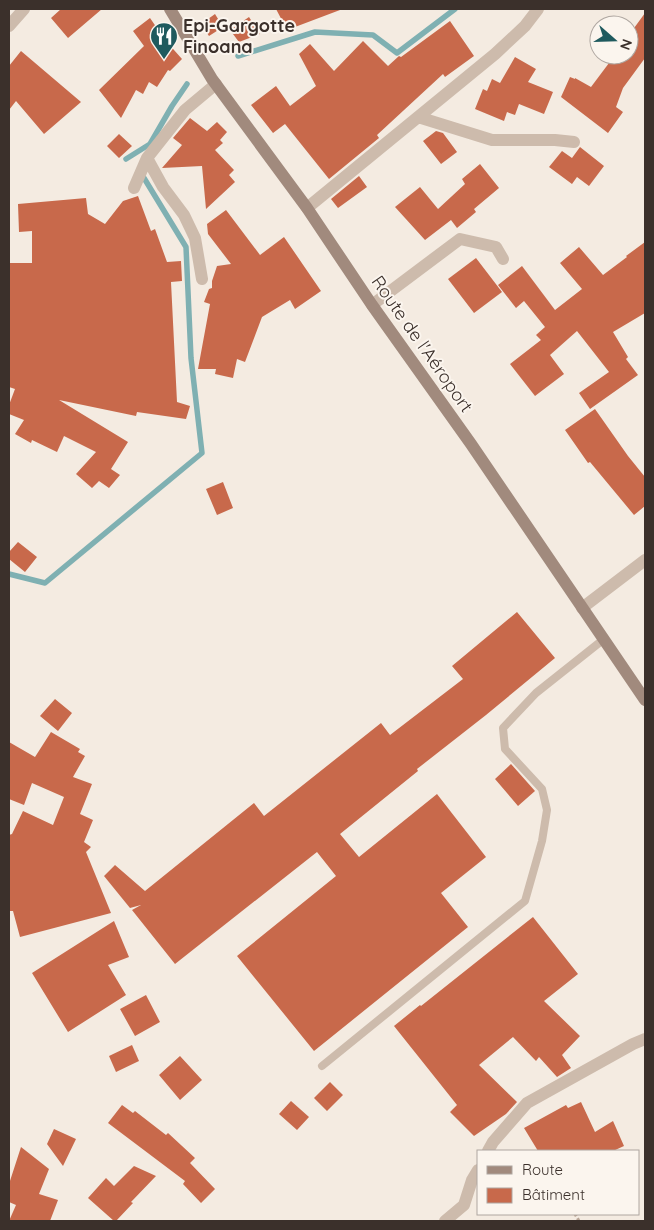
<svg xmlns="http://www.w3.org/2000/svg" width="654" height="1230" font-family="Quicksand,sans-serif">
<style>
.lines{fill:none;stroke-linecap:round;stroke-linejoin:round}
.stream{stroke:#7fb0b2;stroke-width:5.5}
.building{fill:#c8694b}
.path{stroke:#b9a596;stroke-width:3;stroke-dasharray:2.5 2.5;stroke-linecap:butt}
.service{stroke:#cdbbac;stroke-width:8}
.minor{stroke:#cdbbac;stroke-width:12}
.tertiary{stroke:#cdbbac;stroke-width:12}
.secondary{stroke:#a18a7d;stroke-width:12}
.labels{text-anchor:middle;stroke-width:4;stroke-linejoin:round;paint-order:stroke}
.poi-label{font-size:18px;font-weight:bold;fill:#3b302b;stroke:#fbf5ee;text-anchor:start}
.street-label{font-size:18px;fill:#3b302b;stroke:#fbf5ee}
</style>
<rect width="100%" height="100%" fill="#f4ebe1"/>
<g class="lines">
<path class="stream" d="M238,56L315,32L373,35L397,53L455,9
M126,159L150,144L172,106L187,84
M9,574L45,583L202,453L191,358L186,247L144,178"/>
</g>
<path class="building" d="M61,9H102L68,38L51,18Z
M276,9H340V10L295,27L285,26Z
M645,13V58L623,88L616,107L623,112L608,133L561,97L570,77L575,79V78L591,87L615,55H629V35Z
M215,14L223,27L209,36L201,24Z
M249,17L260,34L239,42L230,30Z
M150,18L159,31L158,32L182,59L170,71L168,70L157,87L149,82L143,94L136,90L121,118L99,90L144,46L133,31Z
M450,21L474,56L445,77L443,74L377,135L379,138L329,179L285,124L273,133L251,105L276,86L290,106L316,86L299,54L310,44L334,71L363,41L388,66L399,56L401,57Z
M21,51L81,102L44,134L16,101L9,110V66Z
M515,57L536,69L528,82L553,92L544,114L519,104L515,115L507,112L504,121L475,109L483,89L487,91L492,79L500,83Z
M190,118L207,131L217,122L227,132L220,140L223,143L215,150L234,170L229,175L235,182L206,209L202,166L162,168L182,145L173,138Z
M436,131L443,133L457,152L441,164L423,141Z
M119,134L132,146L119,158L107,146Z
M580,147L604,166L589,186L577,177L572,184L549,167L562,151L572,158Z
M480,164L499,188L474,209L476,212L457,228L451,220L425,240L395,207L420,187L438,209L465,184L462,179Z
M359,176L367,187L338,208L331,199Z
M138,196L151,231L155,229L167,262L181,261L182,281L171,282L177,402L190,406L186,419L137,412L136,416L59,400L128,442L111,469L120,475L109,488L99,481L92,488L76,474L96,452L64,436L57,452L32,440L31,443L15,434L24,420L9,414V405L15,389L9,387V263H32V231L19,232L18,204L86,198L88,214L105,224L123,201Z
M226,210L260,255L284,237L321,291L295,309L290,300L262,317L245,362L237,359L233,378L215,374L216,369H198L210,304L204,302L209,289L212,288V281L217,266L231,264L208,234L207,224Z
M645,242V313L613,332L628,357L626,359L638,375L590,409L579,393L609,372L577,331L550,355L564,374L535,396L510,364L541,340L536,335L545,327L524,301L516,308L498,285L522,266L555,310L582,289L560,263L579,247L603,275L627,257L626,256Z
M476,258L502,292L474,313L448,279Z
M595,409L628,456L645,477V506L634,515L590,462L588,463L565,430Z
M223,482L233,508L217,515L206,489Z
M18,542L37,557L25,572L9,559V552Z
M517,612L555,658L486,715L417,769L418,771L340,834L359,857L437,794L486,857L441,893L468,927L314,1051L237,956L336,876L317,852L175,964L132,910L141,905L130,908L104,876L115,865L145,891L254,803L264,816L381,723L390,735L463,679L452,666Z
M55,699L72,713L58,731L40,716Z
M51,732L80,749L78,752L85,756L73,777L92,784L80,814L93,820L84,842L91,847L86,852L111,913L20,937L13,911H9V835L12,834L23,811L53,825L64,797L32,783L24,805L9,799V742L35,757Z
M511,764L535,791L518,806L495,779Z
M533,917L578,974L544,1001L580,1036L562,1055L571,1068L557,1077L539,1057L536,1061L513,1037L479,1065L517,1102L506,1114L474,1136L450,1112L457,1105L394,1026L420,1005L421,1006Z
M114,921L129,957L108,965L126,995L68,1032L32,973Z
M146,995L160,1022L135,1036L120,1009Z
M132,1045L139,1061L116,1072L109,1056Z
M180,1056L202,1080L180,1100L159,1075Z
M330,1082L343,1095L327,1111L314,1098Z
M291,1101L309,1117L297,1130L279,1114Z
M581,1102L595,1132L613,1121L624,1146L613,1151H538L524,1128L566,1105L568,1108Z
M122,1105L133,1113L135,1111L166,1135L168,1133L195,1158L190,1163L215,1189L201,1203L183,1184L185,1181L108,1123Z
M54,1129L76,1139L63,1166L47,1144Z
M21,1147L49,1169L39,1194L58,1200L50,1221H9L16,1205L9,1202V1184Z
M134,1166L156,1176L131,1202L133,1203L116,1221H114L88,1198L106,1178L114,1186Z"/>
<g class="lines">
<path class="path" d="M575,1214L579,1221"/>
<path class="service" d="M322,1066L525,901L542,841L547,810L542,789L505,749L503,728L536,693L604,639"/>
<path class="minor" d="M418,117L492,140H555L574,142
M134,188L147,158
M307,208L495,54L525,26L538,9
M202,279L195,238L184,215L163,187L147,158L185,110L216,84
M372,305L460,239L496,247L503,259
M582,608L645,560
M488,1151L493,1142L527,1103L633,1044L645,1039
M445,1221L464,1205L472,1180L478,1170"/>
<path class="tertiary" d="M9,26L24,9"/>
<path class="secondary" d="M170,9L212,79L307,208L372,305L471,444L645,700"/>
</g>
<defs>
<g id="restaurant-pin" transform="scale(1.4375)"><path d="M0 17L-7.5 6A9.5 9.5 0 1 1 7.5 6Z" fill="#1f5a5e" stroke="#fbf5ee"/><path d="M-5-6h1v4h1v-4h1v4h1v-4h1v5L-1.5 .5V6h-2V.5L-5-1ZM5-6V6H3V1.5H1.5Q1.5-4 5-6Z" fill="#fff"/></g>
</defs>
<g fill-rule="evenodd">
<use href="#restaurant-pin" x="164" y="36"/>
</g>
<g class="labels">
<g class="poi-label">
<text x="183" y="32">Epi-Gargotte<tspan x="183" dy="21">Finoana</tspan></text>
</g>
<g class="street-label">
<text transform="translate(422 344) rotate(55)" y="6">Route de l'Aéroport</text>
</g>
</g>
<rect width="654" height="1230" fill="none" stroke="#3b302b" stroke-width="20"/>
<rect x="477" y="1150" width="162" height="65" fill="#fbf5ee" stroke="#aea6a0"/>
<rect x="487" y="1166" width="25" height="8" fill="#a18a7d" stroke="#aea6a0"/>
<text x="522" y="1175" font-size="15" fill="#3b302b">Route</text>
<rect x="487" y="1188" width="25" height="15" fill="#c8694b" stroke="#aea6a0"/>
<text x="522" y="1200" font-size="15" fill="#3b302b">Bâtiment</text>
<g transform="translate(614 40) rotate(110)"><circle r="24" fill="#fbf5ee" stroke="#aea6a0"/>
<path d="M0-4L9 19L0 12L-9 19Z" fill="#1f5a5e"/>
<text y="-8" font-size="14" font-weight="bold" text-anchor="middle" fill="#3b302b">N</text>
</g>
</svg>
